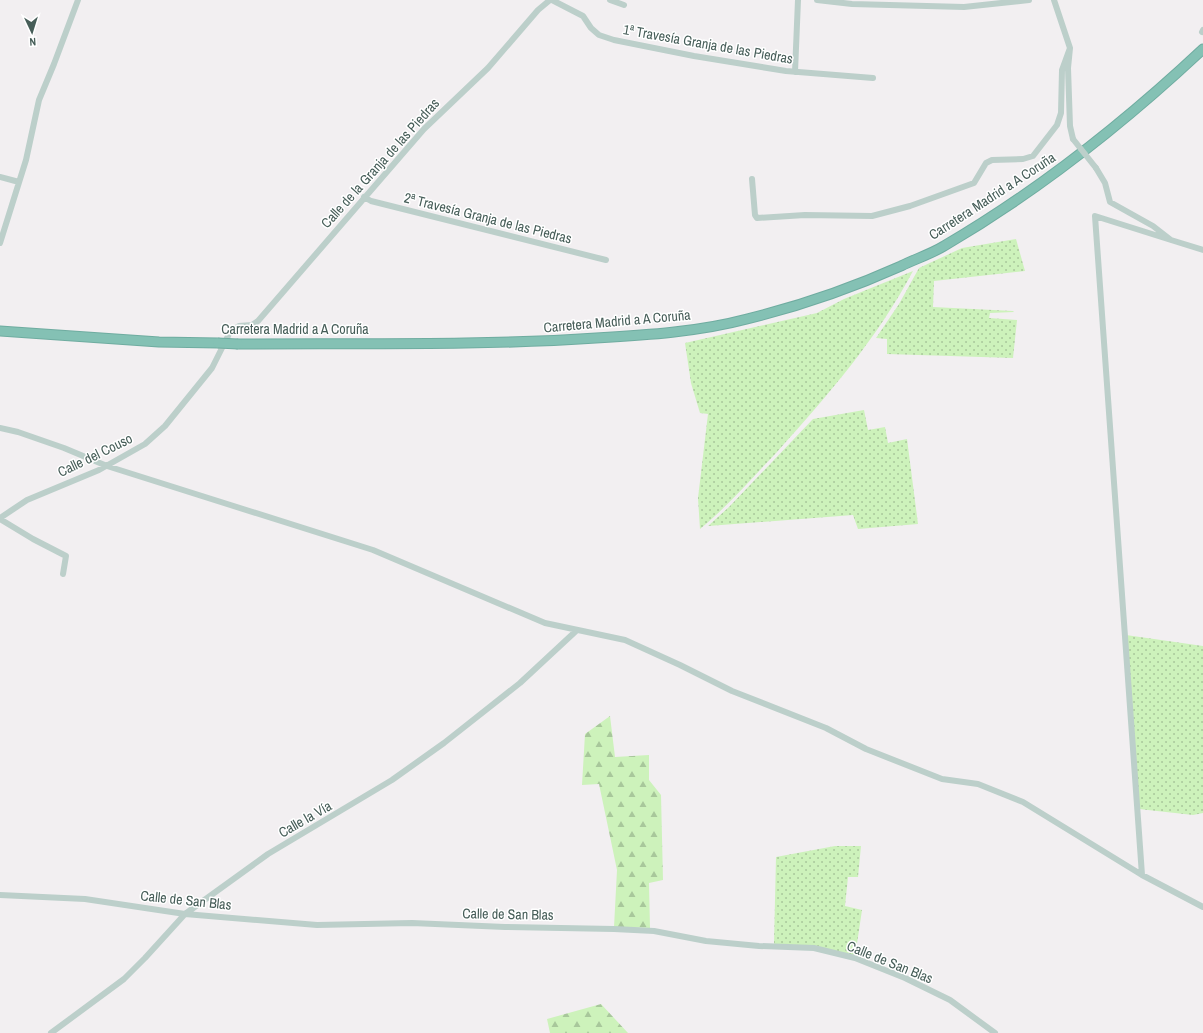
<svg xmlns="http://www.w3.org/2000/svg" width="1203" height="1033" font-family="'Archivo Narrow',sans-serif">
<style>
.grass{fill:url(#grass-dots)}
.forest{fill:url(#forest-firs)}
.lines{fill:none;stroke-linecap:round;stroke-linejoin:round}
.highway-casing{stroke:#6faca0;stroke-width:11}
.minor{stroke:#bccfca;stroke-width:6}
.highway{stroke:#84c1b4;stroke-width:9}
.highway-bridge-casing{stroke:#6faca0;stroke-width:11;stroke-linecap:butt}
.minor-bridge{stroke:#bccfca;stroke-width:6}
.highway-bridge{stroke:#84c1b4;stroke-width:9}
.labels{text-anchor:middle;stroke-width:3;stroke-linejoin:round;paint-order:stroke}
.street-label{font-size:14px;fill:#465d58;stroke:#fff}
</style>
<defs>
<pattern id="grass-dots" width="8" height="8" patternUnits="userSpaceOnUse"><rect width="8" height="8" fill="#cdf2bb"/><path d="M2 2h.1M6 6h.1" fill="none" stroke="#a8c79b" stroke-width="1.8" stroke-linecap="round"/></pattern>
<pattern id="forest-firs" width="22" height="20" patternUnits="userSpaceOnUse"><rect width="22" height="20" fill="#cdf2bb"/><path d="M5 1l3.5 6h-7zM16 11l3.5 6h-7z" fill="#a8c79b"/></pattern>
</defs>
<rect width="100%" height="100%" fill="#f2eff1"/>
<path class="grass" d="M1016,239L1025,271L934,281L933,307L1013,311L1014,312L990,313L989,318L1017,320L1013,358L887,354V339L876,338L899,304L919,268L962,248Z
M913,271C877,339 828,395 777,452C752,478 728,506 700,529L698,498L708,414L700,413L691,383L685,343L817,313L844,299Z
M864,410L868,430L885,427L888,443L907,439L918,524L858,529L853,515L708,526L729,507L813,419Z
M1126,635L1203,646V813L1193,815L1139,809Z
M835,846H861L858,877H848L845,906L862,910L855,957L774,944L776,857Z"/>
<path class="forest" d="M610,716L615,757L649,755V780L661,795L663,880L649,883L650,928L614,927L617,870L599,784L582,785L585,734Z
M601,1004L628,1033H550L547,1019Z"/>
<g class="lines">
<g class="highway-casing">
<path id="highway" d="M0,331L159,342L218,343
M238,344C358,343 477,346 596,338C647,335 698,332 747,319C800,306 852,288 901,266C915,259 931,254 944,246C1038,191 1124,123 1203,49"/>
</g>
<path class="minor" d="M552,0L583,16L591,28L599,35L614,40L694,56L786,71L873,78
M610,0L624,5
M817,0L852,4L964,7L1029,0
M1054,0L1070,48L1068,68L1070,126L1073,139
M1202,32L1203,30
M795,72L798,0
M1096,168L1105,183L1110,202L1153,226L1171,240L1203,250
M0,177L19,182
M752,179L755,215L757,218L805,215L872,216L910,206L974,183L986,163L992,160L1023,159L1033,156L1057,125L1061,113L1062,70L1070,48
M364,197L371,201L606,260
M0,243L26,160L39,100L54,64L78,0
M0,428L18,432L64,448L107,466L373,550L545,623L625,640L680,665L732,691L826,728L866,749L942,779L978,784L1023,802L1142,875L1203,907
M0,518L27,500L99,470L145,444L165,426L212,368L230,332L239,326L252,325L258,321L424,129L488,68L538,10L550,0
M0,519L33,539L66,556L63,574
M1142,875L1095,216L1171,240
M0,895L85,899L185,914L317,925L412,923L505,927L614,929L654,931L706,941L759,946L814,948L855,958L905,978L950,1000L995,1033
M51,1033L124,979L145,958L185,914L268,854L392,780L444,743L520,683L576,631"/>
<use href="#highway" class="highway"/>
<g class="highway-bridge-casing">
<path id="highway-bridge" d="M218,343L238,344"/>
</g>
<path class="minor-bridge" d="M1073,139L1096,168"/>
<use href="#highway-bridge" class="highway-bridge"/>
</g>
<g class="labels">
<g class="street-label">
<text transform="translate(708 44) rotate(10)" y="5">1ª Travesía Granja de las Piedras</text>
<text transform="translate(380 163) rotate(-48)" y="5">Calle de la Granja de las Piedras</text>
<text transform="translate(992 196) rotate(-33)" y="5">Carretera Madrid a A Coruña</text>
<text transform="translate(488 218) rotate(14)" y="5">2ª Travesía Granja de las Piedras</text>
<text transform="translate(617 321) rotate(-5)" y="5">Carretera Madrid a A Coruña</text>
<text x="295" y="334">Carretera Madrid a A Coruña</text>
<text transform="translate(95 455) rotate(-26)" y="5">Calle del Couso</text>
<text transform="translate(305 819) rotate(-30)" y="5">Calle la Vía</text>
<text transform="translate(186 900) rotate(6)" y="5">Calle de San Blas</text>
<text transform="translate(508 914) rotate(1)" y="5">Calle de San Blas</text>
<text transform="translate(890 962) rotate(22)" y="5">Calle de San Blas</text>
</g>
</g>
<g transform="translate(32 32) rotate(176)" stroke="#ffffff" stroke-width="3" paint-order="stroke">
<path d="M0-3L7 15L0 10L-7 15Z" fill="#465d58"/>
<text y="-6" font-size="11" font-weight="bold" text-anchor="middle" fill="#465d58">N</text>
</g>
</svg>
